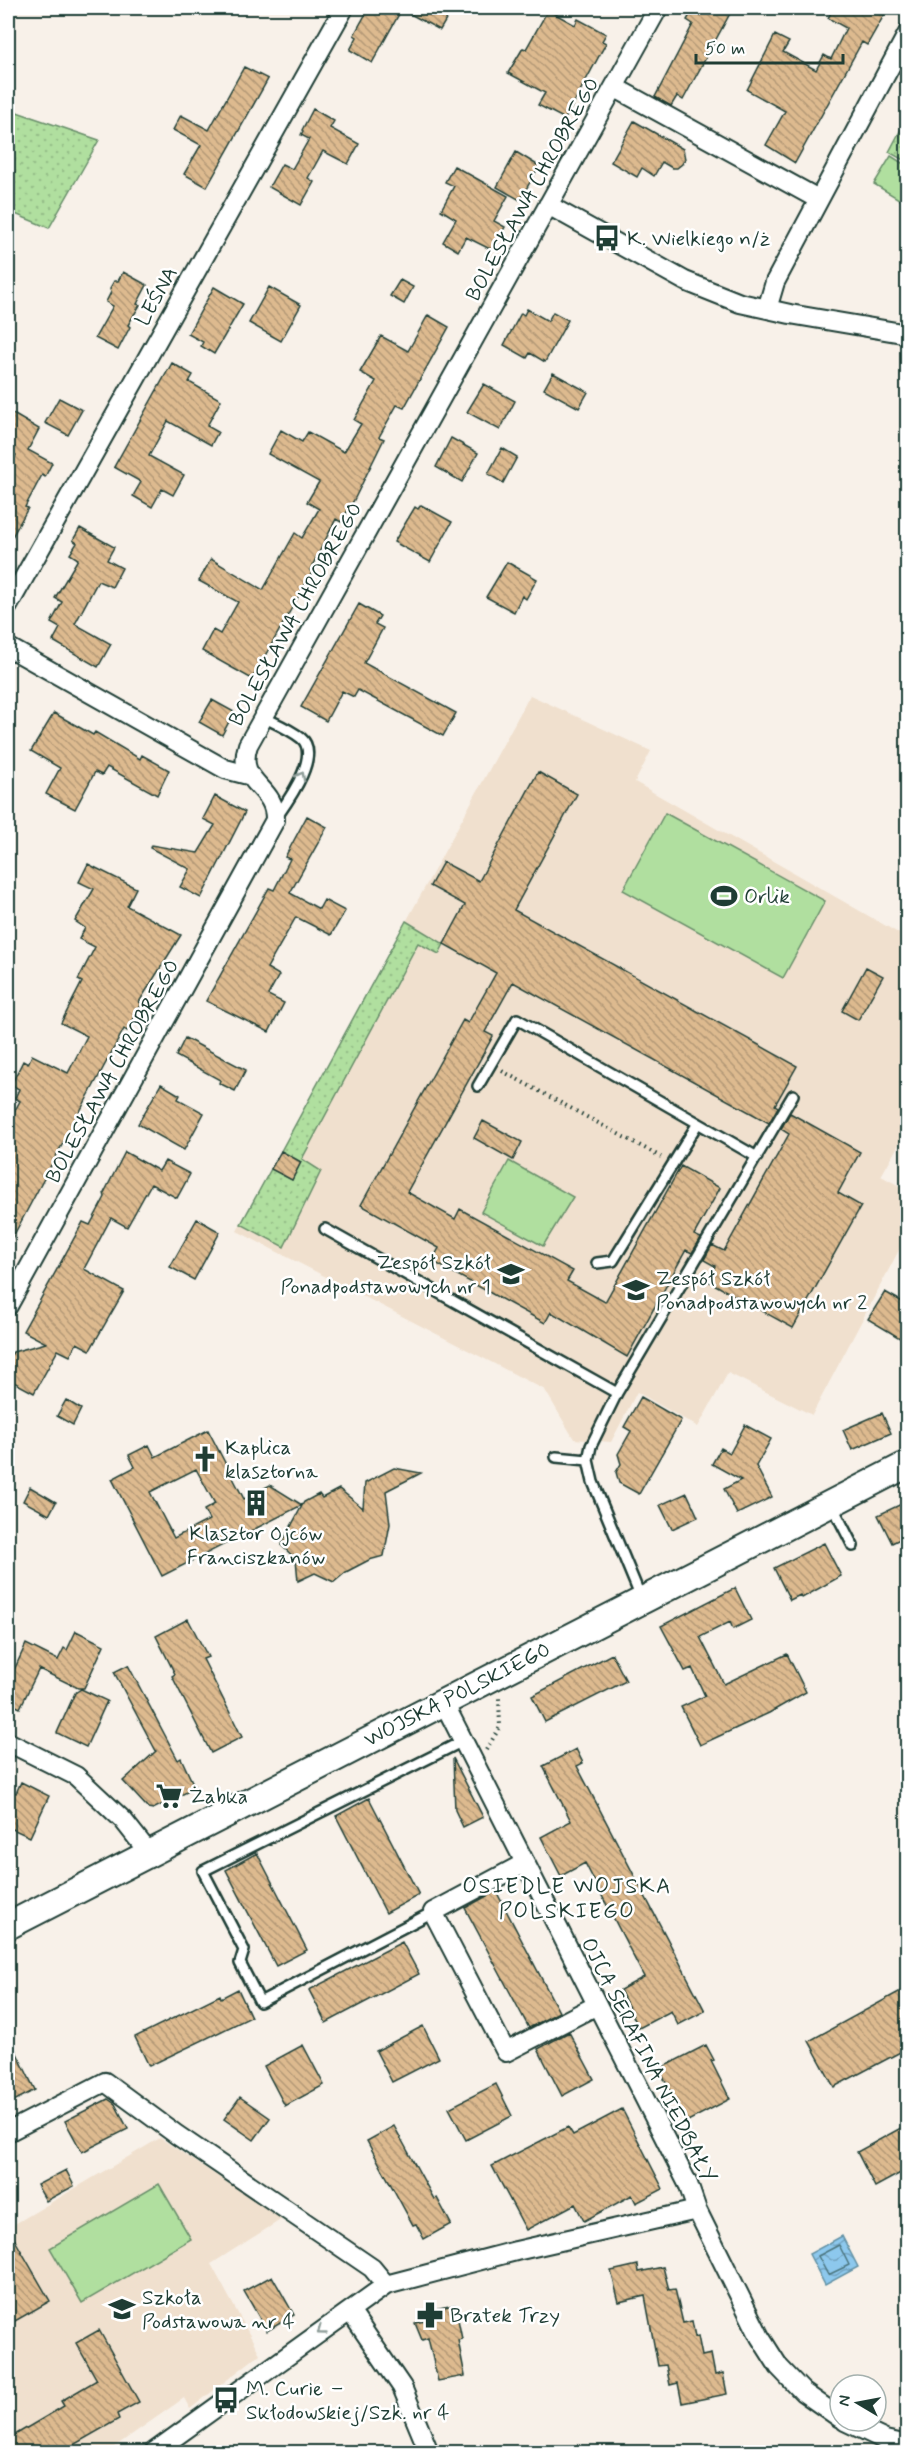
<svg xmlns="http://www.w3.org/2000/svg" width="915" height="2460" font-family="Mynerve,sans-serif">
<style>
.built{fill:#f0e0ce}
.grass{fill:url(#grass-dots);stroke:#688e6a;stroke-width:1.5}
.garden{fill:#b0df9f;stroke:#688e6a;stroke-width:1.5}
.water{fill:url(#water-waves);stroke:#6190a3;stroke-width:1.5}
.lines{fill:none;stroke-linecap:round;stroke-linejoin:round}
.shore{stroke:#4b757e;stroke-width:1.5}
.building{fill:url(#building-back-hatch);stroke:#1f3d34;stroke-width:1.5;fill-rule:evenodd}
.lane-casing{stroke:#1f3d34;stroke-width:14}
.street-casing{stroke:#1f3d34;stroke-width:22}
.secondary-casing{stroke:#1f3d34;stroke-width:30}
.path{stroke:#1f3d34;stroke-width:4;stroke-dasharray:1.5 4.5;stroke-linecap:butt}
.lane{stroke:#fff;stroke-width:9}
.street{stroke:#fff;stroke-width:18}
.secondary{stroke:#fff;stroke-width:26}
.oneway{stroke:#8f9e9a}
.labels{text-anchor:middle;stroke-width:5;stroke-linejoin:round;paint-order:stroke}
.street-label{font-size:21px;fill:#1f3d34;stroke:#fff}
.poi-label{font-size:21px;fill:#1f3d34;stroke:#fff;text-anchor:start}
.neighbourhood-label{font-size:22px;letter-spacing:1.5px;fill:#1f3d34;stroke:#fff}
</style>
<defs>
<pattern id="grass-dots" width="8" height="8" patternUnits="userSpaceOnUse" patternTransform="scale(1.5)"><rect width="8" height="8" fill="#b0df9f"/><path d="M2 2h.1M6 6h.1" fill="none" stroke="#97c08a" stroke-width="1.8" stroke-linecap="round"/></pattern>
<pattern id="water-waves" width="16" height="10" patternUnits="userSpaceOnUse" patternTransform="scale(1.5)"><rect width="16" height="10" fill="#8dc8ed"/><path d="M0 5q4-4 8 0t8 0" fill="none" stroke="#73a4c1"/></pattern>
<pattern id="building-back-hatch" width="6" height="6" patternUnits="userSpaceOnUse" patternTransform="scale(1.5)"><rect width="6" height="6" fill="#ddba8f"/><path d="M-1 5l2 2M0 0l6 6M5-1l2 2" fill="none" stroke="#b39876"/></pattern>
</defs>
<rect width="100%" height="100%" fill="#f8f1e9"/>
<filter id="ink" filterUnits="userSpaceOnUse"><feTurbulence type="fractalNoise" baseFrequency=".0167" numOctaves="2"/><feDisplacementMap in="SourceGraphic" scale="12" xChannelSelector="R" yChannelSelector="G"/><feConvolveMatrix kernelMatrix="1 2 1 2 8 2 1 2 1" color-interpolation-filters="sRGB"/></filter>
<g filter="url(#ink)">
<path class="built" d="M530,695L651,751L635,782L907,938V1130L881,1176L907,1190V1235L812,1415L728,1373L698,1427L637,1392L611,1442L574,1439L545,1390L237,1231Z
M160,2138L282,2219L211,2264L260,2354L190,2409L184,2398L107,2452H8V2228Z"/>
<path class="grass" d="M8,109L99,140L49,228L8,211Z
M907,118V162L889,152Z
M406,921L444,944L439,954L418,943L302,1159L321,1171L284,1247L241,1224L271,1169L292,1180L301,1162L281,1151Z"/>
<path class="garden" d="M891,156L907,166V204L874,184Z
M665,813L825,901L783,978L623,890Z
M509,1161L573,1197L543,1246L481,1212Z
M159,2184L191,2239L82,2303L50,2248Z"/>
<path class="water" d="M842,2236L858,2267L825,2285L809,2254Z"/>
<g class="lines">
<path class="shore" d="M839,2245L849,2265L828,2275L818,2256Z"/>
</g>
<path class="building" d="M369,8H387L399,14L372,63L350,50L357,37L354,35Z
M399,8H453L440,30Z
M694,8H733L683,100L677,96L671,106L655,97L693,24L687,20Z
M834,8H888L867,45L862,42L795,163L766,145L785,111L747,90L775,35L789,42L783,52L816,70L824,55L831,59L846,28L828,18Z
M548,10L575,25L578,19L606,34L602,41L606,43L565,119L538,105L545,93L508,73L523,48L526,49Z
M244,67L268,79L207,187L184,174L201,145L173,130L181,115L209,130Z
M313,109L334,121L330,128L359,144L348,164L323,151L308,178L314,182L301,205L269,187L282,164L292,169L309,139L301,135L303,131L302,130Z
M634,121L683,149L685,159L682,164L677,168H672L662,162L654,176L642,168L637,177L611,162Z
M516,152L539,166L520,200L497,187Z
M454,166L508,196L494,221L505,227L492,250L466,237L458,251L443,242L456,219L441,210L454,186L445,182Z
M123,272L147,285L137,304L140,305L128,325L130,327L118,350L95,338L113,306L106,302L111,292L110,288L114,281H118Z
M400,280L413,287L404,304L390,296Z
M214,287L243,304L214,354L201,346L203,342L188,334Z
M269,287L301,305L281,341L249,323Z
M527,309L548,321L553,312L568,320L545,362L530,353L527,358L504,345L521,313L524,315Z
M428,315L449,327L404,408L397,405L379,437L384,439L354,500L341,522L336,519L310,570L312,572L252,679L202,651L213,630L220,634L238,602L199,581L211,559L263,590L295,533L302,538L319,509L307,502L319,482L268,454L281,430L302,442L308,432L344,452L361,424L354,420L376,381L360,372L381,336L408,351Z
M172,363L193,375L189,382L221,400L207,426L218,432L211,445L168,421L149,456L184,475L173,495L162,489L152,507L133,496L141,482L114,467Z
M553,373L588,392L579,408L544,389Z
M484,384L515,401L500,430L467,412Z
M59,398L82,410L68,435L45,423Z
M8,411L39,429L28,450L52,463L45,477L42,475L25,507L28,508L8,544V470L16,455L8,450Z
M451,438L478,453L462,482L436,467Z
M502,448L517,457L503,483L488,474Z
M421,505L452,522L430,562L394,542L415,507L418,509Z
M80,528L114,547L107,560L122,568L112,587L98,581L75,624L111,644L98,667L53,641L60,628L51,623L62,602L55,598L78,559L70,554L77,543L73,540Z
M507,562L537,579L526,599L522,596L514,612L486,597Z
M359,604L380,616L375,624L383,628L364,663L456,713L443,736L358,690L354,697L342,691L326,721L301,707Z
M212,700L234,712L222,735L199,722Z
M54,713L93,735L95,732L140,759L142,755L169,770L157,795L107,767L102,775L95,772L75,809L46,794L60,768L31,751Z
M538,772L577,794L514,910L797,1066L775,1105L778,1107L769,1123L513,982L485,1032L493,1036L407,1192L455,1219L460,1209L573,1271L567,1281L605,1302L681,1166L720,1188L694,1235L701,1238L692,1253L686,1250L627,1357L551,1312L545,1323L432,1261L439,1248L361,1205L463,1020L468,1023L496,973L444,944L465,905L430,886L443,862L479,881Z
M215,796L245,812L201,898L180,887L190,869L150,848L151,845L198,853L215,825L203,819Z
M307,816L327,827L290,893L319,909L324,900L345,911L331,935L296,917L267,968L279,975L268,995L284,1003L269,1032L206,1001L269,888L274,890L290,859L285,857Z
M88,864L136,888L127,906L181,935L139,1002L142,1003L127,1031L124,1029L8,1246V1123L20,1101L15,1098L19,1089L11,1085L23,1061L28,1064L32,1055L68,1073L87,1036L61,1023L82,982L78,980L95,947L79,939L85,928L75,921L94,889L79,882Z
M866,967L883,976L858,1020L842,1011Z
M185,1038L246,1070L235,1091L219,1083L220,1080L176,1056Z
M161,1084L180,1095L178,1099L204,1113L184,1150L138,1124Z
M790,1113L860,1152L838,1193L861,1206L793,1328L708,1281L715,1266L704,1260L712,1245L724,1251L789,1134L781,1129Z
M483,1121L522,1142L513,1160L474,1138Z
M281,1151L301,1162L292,1180L271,1169Z
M125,1152L159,1171L165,1161L190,1174L177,1198L151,1184L127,1227L111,1218L84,1269L124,1291L90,1350L77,1343L70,1356L58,1350L34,1393L8,1379L13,1370L9,1358L13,1352L46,1343L23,1331L83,1222L90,1225L105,1197L104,1193Z
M197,1219L220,1232L194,1280L170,1267Z
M885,1292L908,1305V1343L868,1319Z
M641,1397L681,1420L639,1494L619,1483L616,1472L621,1464L618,1454L631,1431L624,1427Z
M66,1400L81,1409L73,1425L57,1416Z
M882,1413L891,1433L852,1450L843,1430Z
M745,1425L771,1439L756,1466L772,1497L737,1514L724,1489L741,1480L712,1464L721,1448L730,1453Z
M208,1430L244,1499L270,1485L302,1505L162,1576L112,1479L135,1467L129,1455L149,1445L155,1457ZM196,1469L215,1504L204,1510L209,1520L174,1538L150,1492Z
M394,1468L421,1473L386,1491L390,1524L384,1556L369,1560L346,1572L334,1582L315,1573L298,1581L296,1559L281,1545L304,1502L319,1494L322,1498L339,1489L363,1508L365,1483Z
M30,1487L56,1502L49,1515L23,1501Z
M687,1493L698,1517L672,1529L660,1505Z
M908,1501V1535L892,1543L878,1515Z
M824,1543L841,1576L802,1598L800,1595L790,1600L774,1568Z
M735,1588L751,1620L733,1629L730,1622L700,1637L724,1684L787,1654L806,1692L769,1713L700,1745L681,1707L705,1696L692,1668L685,1671L661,1626Z
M188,1619L208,1657L203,1659L242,1737L211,1753L172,1676L175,1674L156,1636Z
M76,1631L104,1645L84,1688H78L39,1669L20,1708L8,1702V1683L26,1644L58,1660L64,1648L67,1650Z
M612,1654L626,1681L545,1722L532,1696Z
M128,1665L178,1760L181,1758L195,1788L153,1809L148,1808L123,1781L156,1751L114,1672Z
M81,1689L107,1701L86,1747L57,1733L75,1693Z
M576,1749L583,1763L577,1766L705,2011L678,2025L671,2011L639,2028L620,1990L644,1977L585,1863L561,1876L541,1837L571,1821L543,1766Z
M453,1758L483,1817L463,1827L455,1810Z
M21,1782L49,1796L30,1837L8,1827V1800L12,1791L16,1793Z
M369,1798L419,1895L386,1913L336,1816Z
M257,1853L307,1950L276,1966L226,1870Z
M496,1891L559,2012L529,2028L465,1908Z
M402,1942L419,1974L326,2023L309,1990Z
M908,1987V2048L834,2087L809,2041Z
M238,1989L251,2017L149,2066L135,2037L220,1995L221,1998Z
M423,2026L439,2058L392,2082L376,2051Z
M569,2032L594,2079L562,2096L538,2049Z
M8,2035L35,2090L8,2104Z
M303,2045L324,2085L285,2106L264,2066Z
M706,2045L714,2060L711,2061L730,2099L686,2122L659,2069Z
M496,2084L512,2116L466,2140L449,2108Z
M240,2097L270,2118L254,2140L224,2119Z
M108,2099L115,2104L128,2129L82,2152L65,2121Z
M622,2109L663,2189L636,2203L632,2195L584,2221L575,2204L526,2230L492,2166L568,2127L573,2135Z
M908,2124V2169L875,2187L857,2152Z
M394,2126L434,2199L437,2198L451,2224L424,2239L416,2224L413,2225L367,2141Z
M66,2170L74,2186L46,2201L37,2185Z
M8,2228L50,2301L8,2325Z
M638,2265L639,2272L663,2267L669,2290L675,2289L683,2323L692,2321L695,2337L698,2336L702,2356L711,2354L715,2375L723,2373L727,2394L682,2403L678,2383L670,2385L666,2365L658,2366L645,2296L619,2302L611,2271Z
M272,2276L294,2315L267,2331L244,2291Z
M455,2305L462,2339L458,2340L465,2376L438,2381L428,2338L422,2340L415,2323L425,2321L424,2311Z
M99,2330L139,2402L117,2414L119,2419L61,2452H8V2439L64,2406L61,2401L97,2380L76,2343Z"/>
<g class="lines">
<g class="lane-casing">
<path id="lane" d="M263,717C275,723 290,729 301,738C322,755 287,802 276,818
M478,1086L517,1019L757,1157
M325,1229L617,1393
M597,1263L613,1261L698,1123
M556,1457L588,1460
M832,1505L853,1546
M641,1598L593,1482L588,1460L591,1446L617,1393L793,1095
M433,1912L260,2002L240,1963L244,1950L203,1871L463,1741"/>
</g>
<g class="street-casing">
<path id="street" d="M614,87L818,199
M548,205L685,281L740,303L790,314L908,334
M767,309L775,282L908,33
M8,606L344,8
M8,647L225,769L248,775
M8,1306L275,820C276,784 235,785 248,745L658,8
M443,1701L688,2184L697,2210L760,2337L779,2367L803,2392L840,2418
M8,1742L76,1776L123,1820L149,1853
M525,1863L433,1912L506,2052L597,2005
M8,2132L105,2082L177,2135L372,2268L386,2285
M350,2311L402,2387L429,2452
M845,2421L885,2440L908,2445
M154,2452L386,2285L516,2251L697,2210"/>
</g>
<g class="secondary-casing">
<path id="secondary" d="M8,1926L908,1464"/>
</g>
<path class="path" d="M8,181L12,182
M502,1071L661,1157
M486,1750L500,1727L499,1698"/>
<use href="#lane" class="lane"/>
<use href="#street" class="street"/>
<use href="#secondary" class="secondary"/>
</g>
<defs><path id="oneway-chevron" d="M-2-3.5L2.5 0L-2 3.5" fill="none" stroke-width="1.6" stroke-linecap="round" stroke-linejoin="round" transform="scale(1.5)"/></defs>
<g class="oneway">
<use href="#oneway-chevron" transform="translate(301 776) rotate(-62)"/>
<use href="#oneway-chevron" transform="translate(321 2331) rotate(144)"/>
</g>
</g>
<defs>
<g id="bus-bare" transform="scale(2.07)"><path d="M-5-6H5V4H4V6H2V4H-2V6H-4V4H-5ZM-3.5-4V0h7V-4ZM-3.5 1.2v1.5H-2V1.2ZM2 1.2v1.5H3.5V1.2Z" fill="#1f3d34" stroke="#fff" stroke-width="2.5" paint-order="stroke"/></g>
<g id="stadium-bare" transform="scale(2.07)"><path d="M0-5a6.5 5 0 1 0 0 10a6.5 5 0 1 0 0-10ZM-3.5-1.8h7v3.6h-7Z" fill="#1f3d34" stroke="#fff" stroke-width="2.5" paint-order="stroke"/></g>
<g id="school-bare" transform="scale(2.07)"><path d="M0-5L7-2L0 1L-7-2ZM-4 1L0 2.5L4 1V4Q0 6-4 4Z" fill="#1f3d34" stroke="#fff" stroke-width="2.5" paint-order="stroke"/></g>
<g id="church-bare" transform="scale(2.07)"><path d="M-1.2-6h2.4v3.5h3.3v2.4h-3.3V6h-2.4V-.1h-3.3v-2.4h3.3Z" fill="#1f3d34" stroke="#fff" stroke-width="2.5" paint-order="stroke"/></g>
<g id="building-bare" transform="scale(2.07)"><path d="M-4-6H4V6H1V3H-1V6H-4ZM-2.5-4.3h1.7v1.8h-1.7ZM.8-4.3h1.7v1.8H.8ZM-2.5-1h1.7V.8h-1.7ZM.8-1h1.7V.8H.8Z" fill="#1f3d34" stroke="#fff" stroke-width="2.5" paint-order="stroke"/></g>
<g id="supermarket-bare" transform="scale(2.07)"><path d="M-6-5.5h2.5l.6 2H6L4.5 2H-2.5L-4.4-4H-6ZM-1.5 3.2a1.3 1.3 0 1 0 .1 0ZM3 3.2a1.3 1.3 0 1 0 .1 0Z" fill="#1f3d34" stroke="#fff" stroke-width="2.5" paint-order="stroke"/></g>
<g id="pharmacy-bare" transform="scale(2.07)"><path d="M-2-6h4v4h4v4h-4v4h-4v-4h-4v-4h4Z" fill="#1f3d34" stroke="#fff" stroke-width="2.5" paint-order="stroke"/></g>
</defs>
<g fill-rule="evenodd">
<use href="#bus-bare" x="607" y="238"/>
<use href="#stadium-bare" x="724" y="896"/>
<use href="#school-bare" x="511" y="1274"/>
<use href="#school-bare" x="636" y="1290"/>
<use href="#church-bare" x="205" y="1459"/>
<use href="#building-bare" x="256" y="1503"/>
<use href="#supermarket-bare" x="169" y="1796"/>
<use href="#school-bare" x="122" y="2309"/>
<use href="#pharmacy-bare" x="430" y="2315"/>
<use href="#bus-bare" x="226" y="2400"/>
</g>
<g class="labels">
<g class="street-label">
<text transform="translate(532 189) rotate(-61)" y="7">BOLESŁAWA CHROBREGO</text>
<text transform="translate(156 296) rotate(-61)" y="7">LEŚNA</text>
<text transform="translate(295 614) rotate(-61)" y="7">BOLESŁAWA CHROBREGO</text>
<text transform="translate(112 1071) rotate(-61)" y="7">BOLESŁAWA CHROBREGO</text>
<text transform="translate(457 1694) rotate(-27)" y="7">WOJSKA POLSKIEGO</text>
<text transform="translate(649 2060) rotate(63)" y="7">OJCA SERAFINA NIEDBAŁY</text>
</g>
<g class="poi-label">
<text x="627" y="245">K. Wielkiego n/ż</text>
<text x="744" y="903">Orlik</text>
<text x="491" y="1269" text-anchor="end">Zespół Szkół<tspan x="491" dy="24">Ponadpodstawowych nr 1</tspan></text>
<text x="656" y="1285">Zespół Szkół<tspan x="656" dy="24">Ponadpodstawowych nr 2</tspan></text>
<text x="225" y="1454">Kaplica<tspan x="225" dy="24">klasztorna</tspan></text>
<text x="256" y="1540" text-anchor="middle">Klasztor Ojców<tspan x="256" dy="24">Franciszkanów</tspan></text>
<text x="189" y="1803">Żabka</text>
<text x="142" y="2304">Szkoła<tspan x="142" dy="24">Podstawowa nr 4</tspan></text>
<text x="450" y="2322">Bratek Trzy</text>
<text x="246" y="2395">M. Curie –<tspan x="246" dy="24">Skłodowskiej/Szk. nr 4</tspan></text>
</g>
<g class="neighbourhood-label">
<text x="567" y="1893">OSIEDLE WOJSKA<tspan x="567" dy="25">POLSKIEGO</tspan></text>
</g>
</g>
<rect width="915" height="2460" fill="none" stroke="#fff" stroke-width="30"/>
<rect x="15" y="15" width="885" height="2430" fill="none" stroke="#1f3d34" stroke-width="2" filter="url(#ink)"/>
<g transform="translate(858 2403) rotate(280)"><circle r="28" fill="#ffffff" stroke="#a5b1ae" stroke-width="1.5"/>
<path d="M0-4.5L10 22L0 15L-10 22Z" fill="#1f3d34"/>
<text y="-9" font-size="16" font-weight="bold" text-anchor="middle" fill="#1f3d34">N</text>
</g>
<path d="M696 54v9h147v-9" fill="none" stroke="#1f3d34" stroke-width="3"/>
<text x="705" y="54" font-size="18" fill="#1f3d34" stroke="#ffffff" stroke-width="4.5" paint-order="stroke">50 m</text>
</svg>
